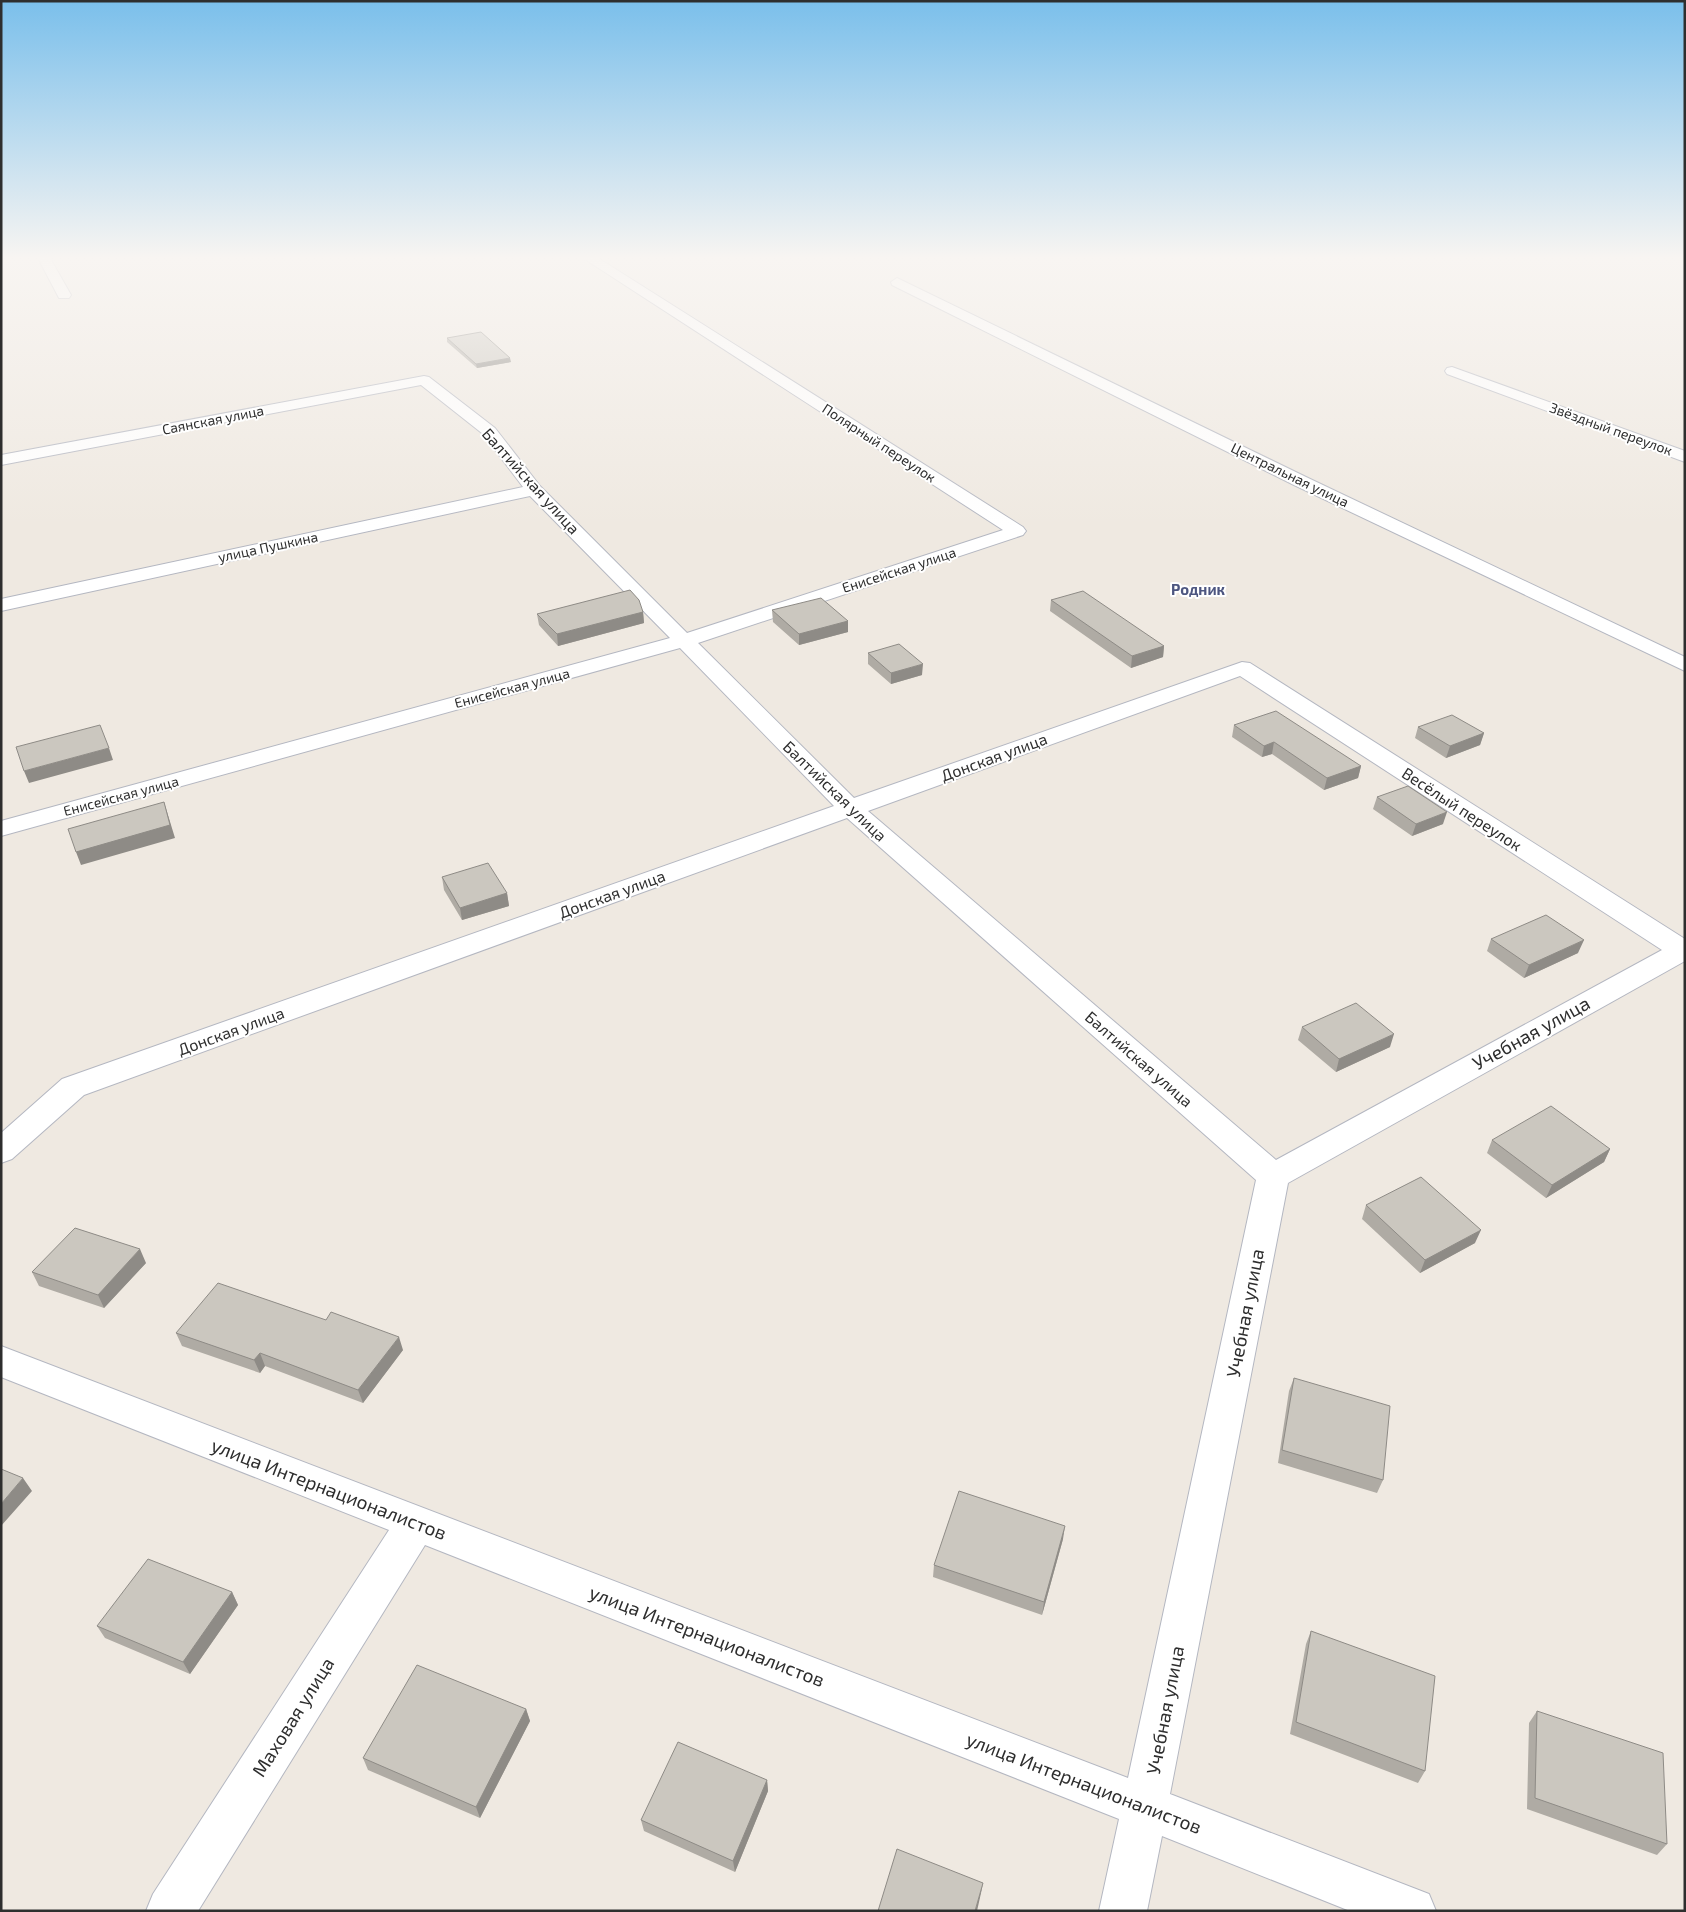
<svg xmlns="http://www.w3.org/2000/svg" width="1686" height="1912" font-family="'Exo 2',sans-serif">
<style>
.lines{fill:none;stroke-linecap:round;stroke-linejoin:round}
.street-casing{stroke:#b4b7c1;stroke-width:2}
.street{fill:#fff;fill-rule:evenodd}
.wall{fill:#afaba4}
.shaded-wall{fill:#8e8b86}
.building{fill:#cbc7bf;stroke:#8e8b86}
.labels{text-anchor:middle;stroke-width:4;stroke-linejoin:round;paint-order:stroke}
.far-street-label{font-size:14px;fill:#2e2e2e;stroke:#fff}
.far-neighbourhood-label{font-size:15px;font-weight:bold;fill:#4d5680;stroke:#fff}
.street-label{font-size:16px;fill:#2e2e2e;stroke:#fff}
.near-street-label{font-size:19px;fill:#2e2e2e;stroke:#fff}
</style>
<rect width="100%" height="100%" fill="#efe9e1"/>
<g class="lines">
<g class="street-casing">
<path id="street" d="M38,258H50L71,295L69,298H59Z
M583,258H598L1023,527L1026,531L1023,535L698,643L854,798L1242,662L1250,663L1685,939V961L1288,1183L1170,1794L1429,1894L1436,1911H1350L1162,1836L1147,1911H1099L1119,1819L425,1545L198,1911H146L153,1894L389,1530L1,1377V1346L1128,1778L1256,1180L847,818L84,1095L12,1159L1,1163V1133L62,1079L834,806L680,648L1,836V821L670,638L530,496L1,611V599L523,487L483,434L421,385L1,465V455L424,376L429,377L495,428L540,486L687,633L1003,530ZM1240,676L1662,950L1276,1160L868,811Z
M897,278L1306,477L1685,657V671L1294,485L892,285L891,282Z
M1452,367L1685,451V462L1447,374L1445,371L1447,368Z"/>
</g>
<use href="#street" class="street"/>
</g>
<path class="wall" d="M447,338L511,362L477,368L447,342Z
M1051,600L1164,646L1163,657L1131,668L1050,611Z
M772,610L848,621V632L799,645L773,622Z
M643,612L644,623L558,646L539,625L537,614Z
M868,653L922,675L891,684L868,664Z
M1234,725L1361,766L1358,778L1324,790L1272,754L1262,757L1232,737Z
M1418,727L1484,733L1480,745L1446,758L1415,738Z
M1377,797L1443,824L1412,836L1373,809Z
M442,877L507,893L509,906L462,920L444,890Z
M1491,939L1578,953L1524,978L1487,951Z
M1302,1027L1390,1047L1336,1072L1298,1040Z
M1492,1140L1610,1149L1604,1162L1546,1198L1487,1153Z
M1366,1205L1475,1243L1420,1273L1362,1219Z
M146,1263L104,1308L39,1286L32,1272Z
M176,1333L403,1350L363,1403L265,1366L260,1373L182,1346Z
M1294,1378L1383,1480L1377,1493L1278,1463L1289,1391Z
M1063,1539L1042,1615L933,1577L934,1565Z
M232,1592L238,1605L190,1674L105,1638L97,1626Z
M1311,1631L1425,1771L1418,1783L1290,1734L1306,1644Z
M526,1709L530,1721L480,1818L368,1770L363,1758Z
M1537,1711L1667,1844L1657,1855L1527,1809L1529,1723Z
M767,1780L768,1791L735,1872L644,1831L641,1820Z"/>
<path class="shaded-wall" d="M510,358L511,362L477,368L476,364Z
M643,612L644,623L558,646L557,634Z
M848,621V632L799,645V634Z
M1164,646L1163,657L1131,668L1132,656Z
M923,664L922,675L891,684V673Z
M1484,733L1480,745L1446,758L1450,746Z
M1274,742L1272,754L1262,757L1264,746Z
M109,748L113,760L29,783L24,771Z
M1361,766L1358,778L1324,790L1327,778Z
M164,802L175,838L81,865L76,852Z
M1447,812L1443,824L1412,836L1416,824Z
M507,893L509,906L462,920L460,908Z
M1584,940L1578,953L1524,978L1529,965Z
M1394,1034L1390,1047L1336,1072L1339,1059Z
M1610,1149L1604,1162L1546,1198L1552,1185Z
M1481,1230L1475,1243L1420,1273L1425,1260Z
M140,1249L146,1263L104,1308L98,1295Z
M399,1337L403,1350L363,1403L358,1390Z
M260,1353L265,1366L260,1373L254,1360Z
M23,1478L32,1491L1,1526V1504Z
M1065,1526L1063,1539L1042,1615L1044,1602Z
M232,1592L238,1605L190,1674L183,1662Z
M526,1709L530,1721L480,1818L476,1807Z
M767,1780L768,1791L735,1872L733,1861Z
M983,1883L981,1893L977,1911H975Z"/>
<path class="building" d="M481,332L510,358L476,364L447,338Z
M630,590L639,600L643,612L557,634L537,614Z
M1083,591L1164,646L1132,656L1051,600Z
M821,598L848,621L799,634L772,610Z
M899,644L923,664L891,673L868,653Z
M1276,711L1361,766L1327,778L1274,742L1264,746L1234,725Z
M1452,715L1484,733L1450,746L1418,727Z
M100,725L109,748L24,771L16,747Z
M1408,786L1447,812L1416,824L1377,797Z
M164,802L170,825L76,852L68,829Z
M488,863L507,893L460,908L442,877Z
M1546,915L1584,940L1529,965L1491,939Z
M1356,1003L1394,1034L1339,1059L1302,1027Z
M1551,1106L1610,1149L1552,1185L1492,1140Z
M1421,1177L1481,1230L1425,1260L1366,1205Z
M75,1228L140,1249L98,1295L32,1272Z
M218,1283L326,1320L331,1312L399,1337L358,1390L260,1353L254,1360L176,1333Z
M1294,1378L1390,1406L1383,1480L1282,1450Z
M1,1469L23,1478L1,1504Z
M959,1491L1065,1526L1044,1602L934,1565Z
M148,1559L232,1592L183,1662L97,1626Z
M1311,1631L1435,1676L1425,1771L1296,1722Z
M417,1665L526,1709L476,1807L363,1758Z
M1537,1711L1663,1753L1667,1844L1535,1798Z
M678,1742L767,1780L733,1861L641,1820Z
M897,1849L983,1883L975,1911H878Z"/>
<linearGradient id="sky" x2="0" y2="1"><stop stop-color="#7abfeb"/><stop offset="0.49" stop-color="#f8f5f2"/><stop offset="1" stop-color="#f8f5f2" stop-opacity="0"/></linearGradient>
<rect width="1686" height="526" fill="url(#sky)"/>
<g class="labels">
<g class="far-street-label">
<text transform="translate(213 420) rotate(-11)" y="5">Саянская улица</text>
<text transform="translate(1611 429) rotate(20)" y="5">Звёздный переулок</text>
<text transform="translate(879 443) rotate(33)" y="5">Полярный переулок</text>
<text transform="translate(1290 475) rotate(26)" y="5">Центральная улица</text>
<text transform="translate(268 547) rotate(-12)" y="5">улица Пушкина</text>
<text transform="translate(899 570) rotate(-18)" y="5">Енисейская улица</text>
<text transform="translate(512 688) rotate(-15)" y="5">Енисейская улица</text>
<text transform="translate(121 796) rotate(-15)" y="5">Енисейская улица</text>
</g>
<g class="far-neighbourhood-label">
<text x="1198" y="595">Родник</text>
</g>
<g class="street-label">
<text transform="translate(531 481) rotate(48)" y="6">Балтийская улица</text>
<text transform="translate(994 757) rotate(-20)" y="6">Донская улица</text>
<text transform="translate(835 791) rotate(44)" y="6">Балтийская улица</text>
<text transform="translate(1462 809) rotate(33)" y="6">Весёлый переулок</text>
<text transform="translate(612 894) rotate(-20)" y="6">Донская улица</text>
<text transform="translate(231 1031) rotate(-20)" y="6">Донская улица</text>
<text transform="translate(1139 1059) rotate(41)" y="6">Балтийская улица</text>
</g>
<g class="near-street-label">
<text transform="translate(1531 1033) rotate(-29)" y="7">Учебная улица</text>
<text transform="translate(1245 1313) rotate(-79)" y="7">Учебная улица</text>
<text transform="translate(329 1489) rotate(21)" y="7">улица Интернационалистов</text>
<text transform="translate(707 1636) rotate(21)" y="7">улица Интернационалистов</text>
<text transform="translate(1165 1710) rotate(-79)" y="7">Учебная улица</text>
<text transform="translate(293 1717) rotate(-58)" y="7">Маховая улица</text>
<text transform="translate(1084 1783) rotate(21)" y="7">улица Интернационалистов</text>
</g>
</g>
<rect width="1686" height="1912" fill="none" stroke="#2e2e2e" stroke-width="5"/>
</svg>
